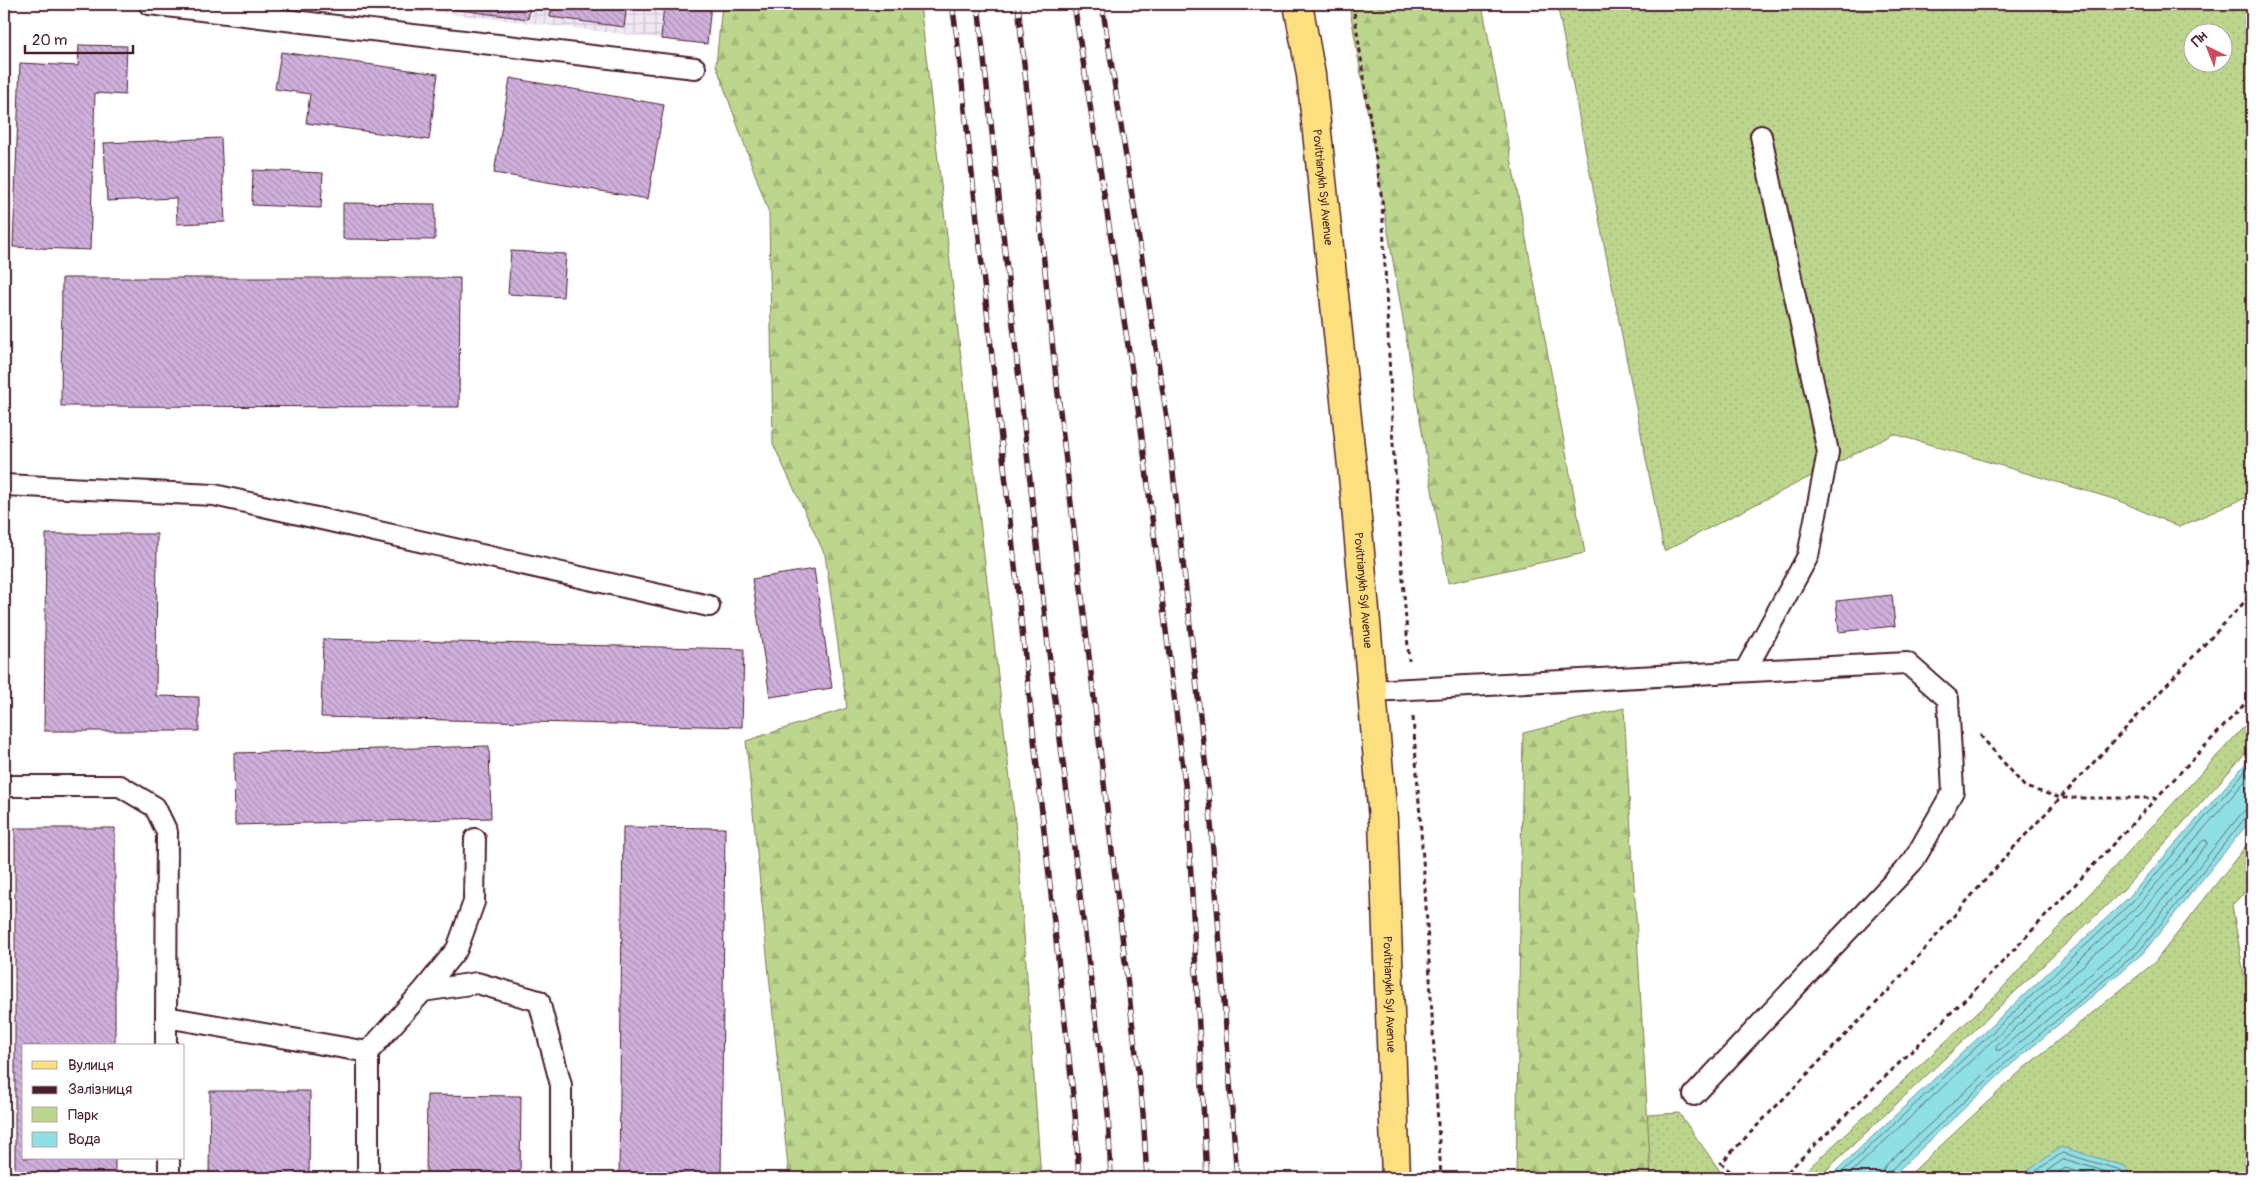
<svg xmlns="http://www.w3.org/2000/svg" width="2256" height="1182" font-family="Pangolin,sans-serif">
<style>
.industrial{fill:url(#industrial-grid)}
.green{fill:url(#green-dots);stroke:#837a5c;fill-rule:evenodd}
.forest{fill:url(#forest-firs);stroke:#837a5c}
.water{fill:#8fe0e5;stroke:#73939b}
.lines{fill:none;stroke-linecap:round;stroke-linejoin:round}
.shore{stroke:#666c75;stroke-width:1}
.building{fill:url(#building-back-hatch);stroke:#4a1f2b}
.lane-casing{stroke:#4a1f2b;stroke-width:24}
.primary-casing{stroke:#4a1f2b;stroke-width:31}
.path{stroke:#4a1f2b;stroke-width:3;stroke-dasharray:5 4;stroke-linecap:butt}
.lane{stroke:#fff;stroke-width:20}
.primary{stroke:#fce080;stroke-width:28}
.rail-casing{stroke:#4a1f2b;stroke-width:5.5}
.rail{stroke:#fff;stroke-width:4;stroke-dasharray:11;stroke-linecap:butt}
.labels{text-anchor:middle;stroke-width:4;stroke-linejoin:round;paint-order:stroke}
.street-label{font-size:12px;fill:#4a1f2b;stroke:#fff}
</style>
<defs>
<pattern id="industrial-grid" width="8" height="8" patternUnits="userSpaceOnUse" patternTransform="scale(1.25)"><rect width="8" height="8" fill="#f1e8f5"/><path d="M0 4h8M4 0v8" fill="none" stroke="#d0c7d2"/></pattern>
<pattern id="green-dots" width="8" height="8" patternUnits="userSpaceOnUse" patternTransform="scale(1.25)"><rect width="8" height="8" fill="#bcd68d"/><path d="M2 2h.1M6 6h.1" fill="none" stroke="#a3b77a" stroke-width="1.8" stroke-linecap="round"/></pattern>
<pattern id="forest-firs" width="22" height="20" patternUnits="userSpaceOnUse" patternTransform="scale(1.25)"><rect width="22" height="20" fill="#bcd68d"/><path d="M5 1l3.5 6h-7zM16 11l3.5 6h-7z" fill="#a3b77a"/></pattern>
<pattern id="building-back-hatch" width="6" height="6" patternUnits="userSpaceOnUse" patternTransform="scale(1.25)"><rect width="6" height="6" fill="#d0b1de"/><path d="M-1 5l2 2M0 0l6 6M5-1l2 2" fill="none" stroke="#ab8fb4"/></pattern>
</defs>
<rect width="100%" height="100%" fill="#fff"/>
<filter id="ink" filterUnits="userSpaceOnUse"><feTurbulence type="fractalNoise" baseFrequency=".02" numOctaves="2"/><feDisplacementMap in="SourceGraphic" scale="10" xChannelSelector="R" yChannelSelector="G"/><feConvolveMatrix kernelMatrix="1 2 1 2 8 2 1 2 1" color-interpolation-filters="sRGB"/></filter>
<g filter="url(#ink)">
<path class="industrial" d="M369,4H711L707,44Z"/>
<path class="green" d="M1557,4H2252V495L2179,527L2117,500L1894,434L1664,551ZM2194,32H2224V62H2194Z
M2252,718V746L2124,889L1818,1178H1798L1997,994Z
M2252,838V885L2232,905L2252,1021V1178H1906L2024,1068L2154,963Z
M1679,1113L1725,1178H1651L1647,1115Z"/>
<path class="forest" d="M722,4H920L1018,848L1041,1178H789L746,741L847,708L825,555L773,444L769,213L716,65Z
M1349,4H1482L1585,553L1448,583Z
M1624,708L1651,1178H1516L1523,733Z"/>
<path class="water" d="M2252,756V818L2143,953L2006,1069L1890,1178H1828L2128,898Z
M2061,1147L2125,1166L2134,1178H2018Z"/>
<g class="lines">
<path class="shore" d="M2204,840L2207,841V844L2130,940L2000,1050H1996V1046L2142,911Z
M1836,1178L2132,902L2252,763
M1845,1178L2137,906L2252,773
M1880,1178L1882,1171L1888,1163L1998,1061L2135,946L2241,814L2245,810L2252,808
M1886,1178L1887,1174L1893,1168L2002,1066L2140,950L2245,818L2252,815
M2026,1178L2062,1153L2121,1170L2128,1178
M2037,1178L2064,1159L2117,1175L2120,1178
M2050,1178L2065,1168L2100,1178"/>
</g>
<path class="building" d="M369,4H425L424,11Z
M453,4H530L528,19L452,9Z
M552,4H627L624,27L550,17Z
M664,4H711L707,44L661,39Z
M79,45L127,46L125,95L95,93L90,250L13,247L20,63L78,66Z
M281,52L438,74L429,140L306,123L310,94L275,89Z
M510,78L664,105L648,199L494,173Z
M221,138L225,222L177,224L176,198L107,201L104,143Z
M253,170L323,173L321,208L252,205Z
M343,203L435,204V240L343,239Z
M511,251L566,254L563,297L508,294Z
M62,278H460L459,407L61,406Z
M46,534H157L156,696L199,697V731H44Z
M814,569L832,688L770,697L752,579Z
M1892,595L1895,626L1839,632L1836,601Z
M323,639L744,649L742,727L321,717Z
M489,746L491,818L235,825L234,753Z
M623,827L725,828L721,1178H619Z
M15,828H115V1046H24V1158H115V1178H15Z
M210,1091H310L309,1178H209Z
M427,1095L521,1096L520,1178H426Z"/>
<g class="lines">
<g class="lane-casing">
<path id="lane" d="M149,4L695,68
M4,485L214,495L709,606
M1745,671L1808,556L1828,452L1761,136
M1372,691L1907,663L1948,699L1953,791L1914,860L1694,1095
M4,786H120L155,807L167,832L166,1017
M423,991L457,949L474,902L475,839
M166,1046V1017L368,1052V1178
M368,1052L423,991L477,983L539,1001L561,1085V1178
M169,1158V1178"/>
</g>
<g class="primary-casing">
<g id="primary">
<path id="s1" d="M1298,4L1311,75L1355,495L1383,819L1396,1178"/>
</g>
</g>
<path class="path" d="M1353,4L1382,200L1393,444L1409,661
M1413,717L1425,888L1441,1178
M1980,735L2025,787L2061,798H2156
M1737,1178L1721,1163L1888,991L2016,845L2252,594
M1781,1178L1993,972L2252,696"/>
<use href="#lane" class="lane"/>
<use href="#primary" class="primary"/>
<g class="rail-casing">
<path id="rail" d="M952,4L957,37L1075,1113L1079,1178
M978,4L1048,645L1108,1113L1111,1178
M1018,4L1054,360L1143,1113L1147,1178
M1074,4L1140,421L1187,800L1207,1178
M1102,4L1167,418L1209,796L1237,1178"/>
</g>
<use href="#rail" class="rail"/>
</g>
</g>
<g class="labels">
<g class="street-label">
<text dy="4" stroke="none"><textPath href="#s1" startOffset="185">Povitrianykh Syl Avenue</textPath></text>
<text dy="4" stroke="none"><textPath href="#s1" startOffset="590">Povitrianykh Syl Avenue</textPath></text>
<text dy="4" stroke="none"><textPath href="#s1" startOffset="995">Povitrianykh Syl Avenue</textPath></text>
</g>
</g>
<rect width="2256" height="1182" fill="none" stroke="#fff" stroke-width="20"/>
<rect x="10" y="10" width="2236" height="1162" fill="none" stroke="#4a1f2b" stroke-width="2" filter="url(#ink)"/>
<rect x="22" y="1044" width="162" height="115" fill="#ffffff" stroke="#b7a5aa"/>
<rect x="32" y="1061" width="25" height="8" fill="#fce080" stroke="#b7a5aa"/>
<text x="68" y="1070" font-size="15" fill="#4a1f2b">Вулиця</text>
<rect x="32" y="1086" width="25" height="8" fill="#4a1f2b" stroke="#b7a5aa"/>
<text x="68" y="1094" font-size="15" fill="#4a1f2b">Залізниця</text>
<rect x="32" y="1107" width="25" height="15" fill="#bcd68d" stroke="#b7a5aa"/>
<text x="68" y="1120" font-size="15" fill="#4a1f2b">Парк</text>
<rect x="32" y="1132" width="25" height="15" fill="#8fe0e5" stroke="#b7a5aa"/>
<text x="68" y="1144" font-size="15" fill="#4a1f2b">Вода</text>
<g transform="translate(2208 48) rotate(317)"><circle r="24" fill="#ffffff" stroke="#b7a5aa"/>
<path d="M0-4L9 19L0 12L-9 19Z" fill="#d1495b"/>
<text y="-8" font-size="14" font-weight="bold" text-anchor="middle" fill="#4a1f2b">Пн</text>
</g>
<path d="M25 45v8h108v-8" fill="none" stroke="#4a1f2b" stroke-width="2.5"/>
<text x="32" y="45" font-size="15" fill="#4a1f2b" stroke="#ffffff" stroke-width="4" paint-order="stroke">20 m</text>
</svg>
